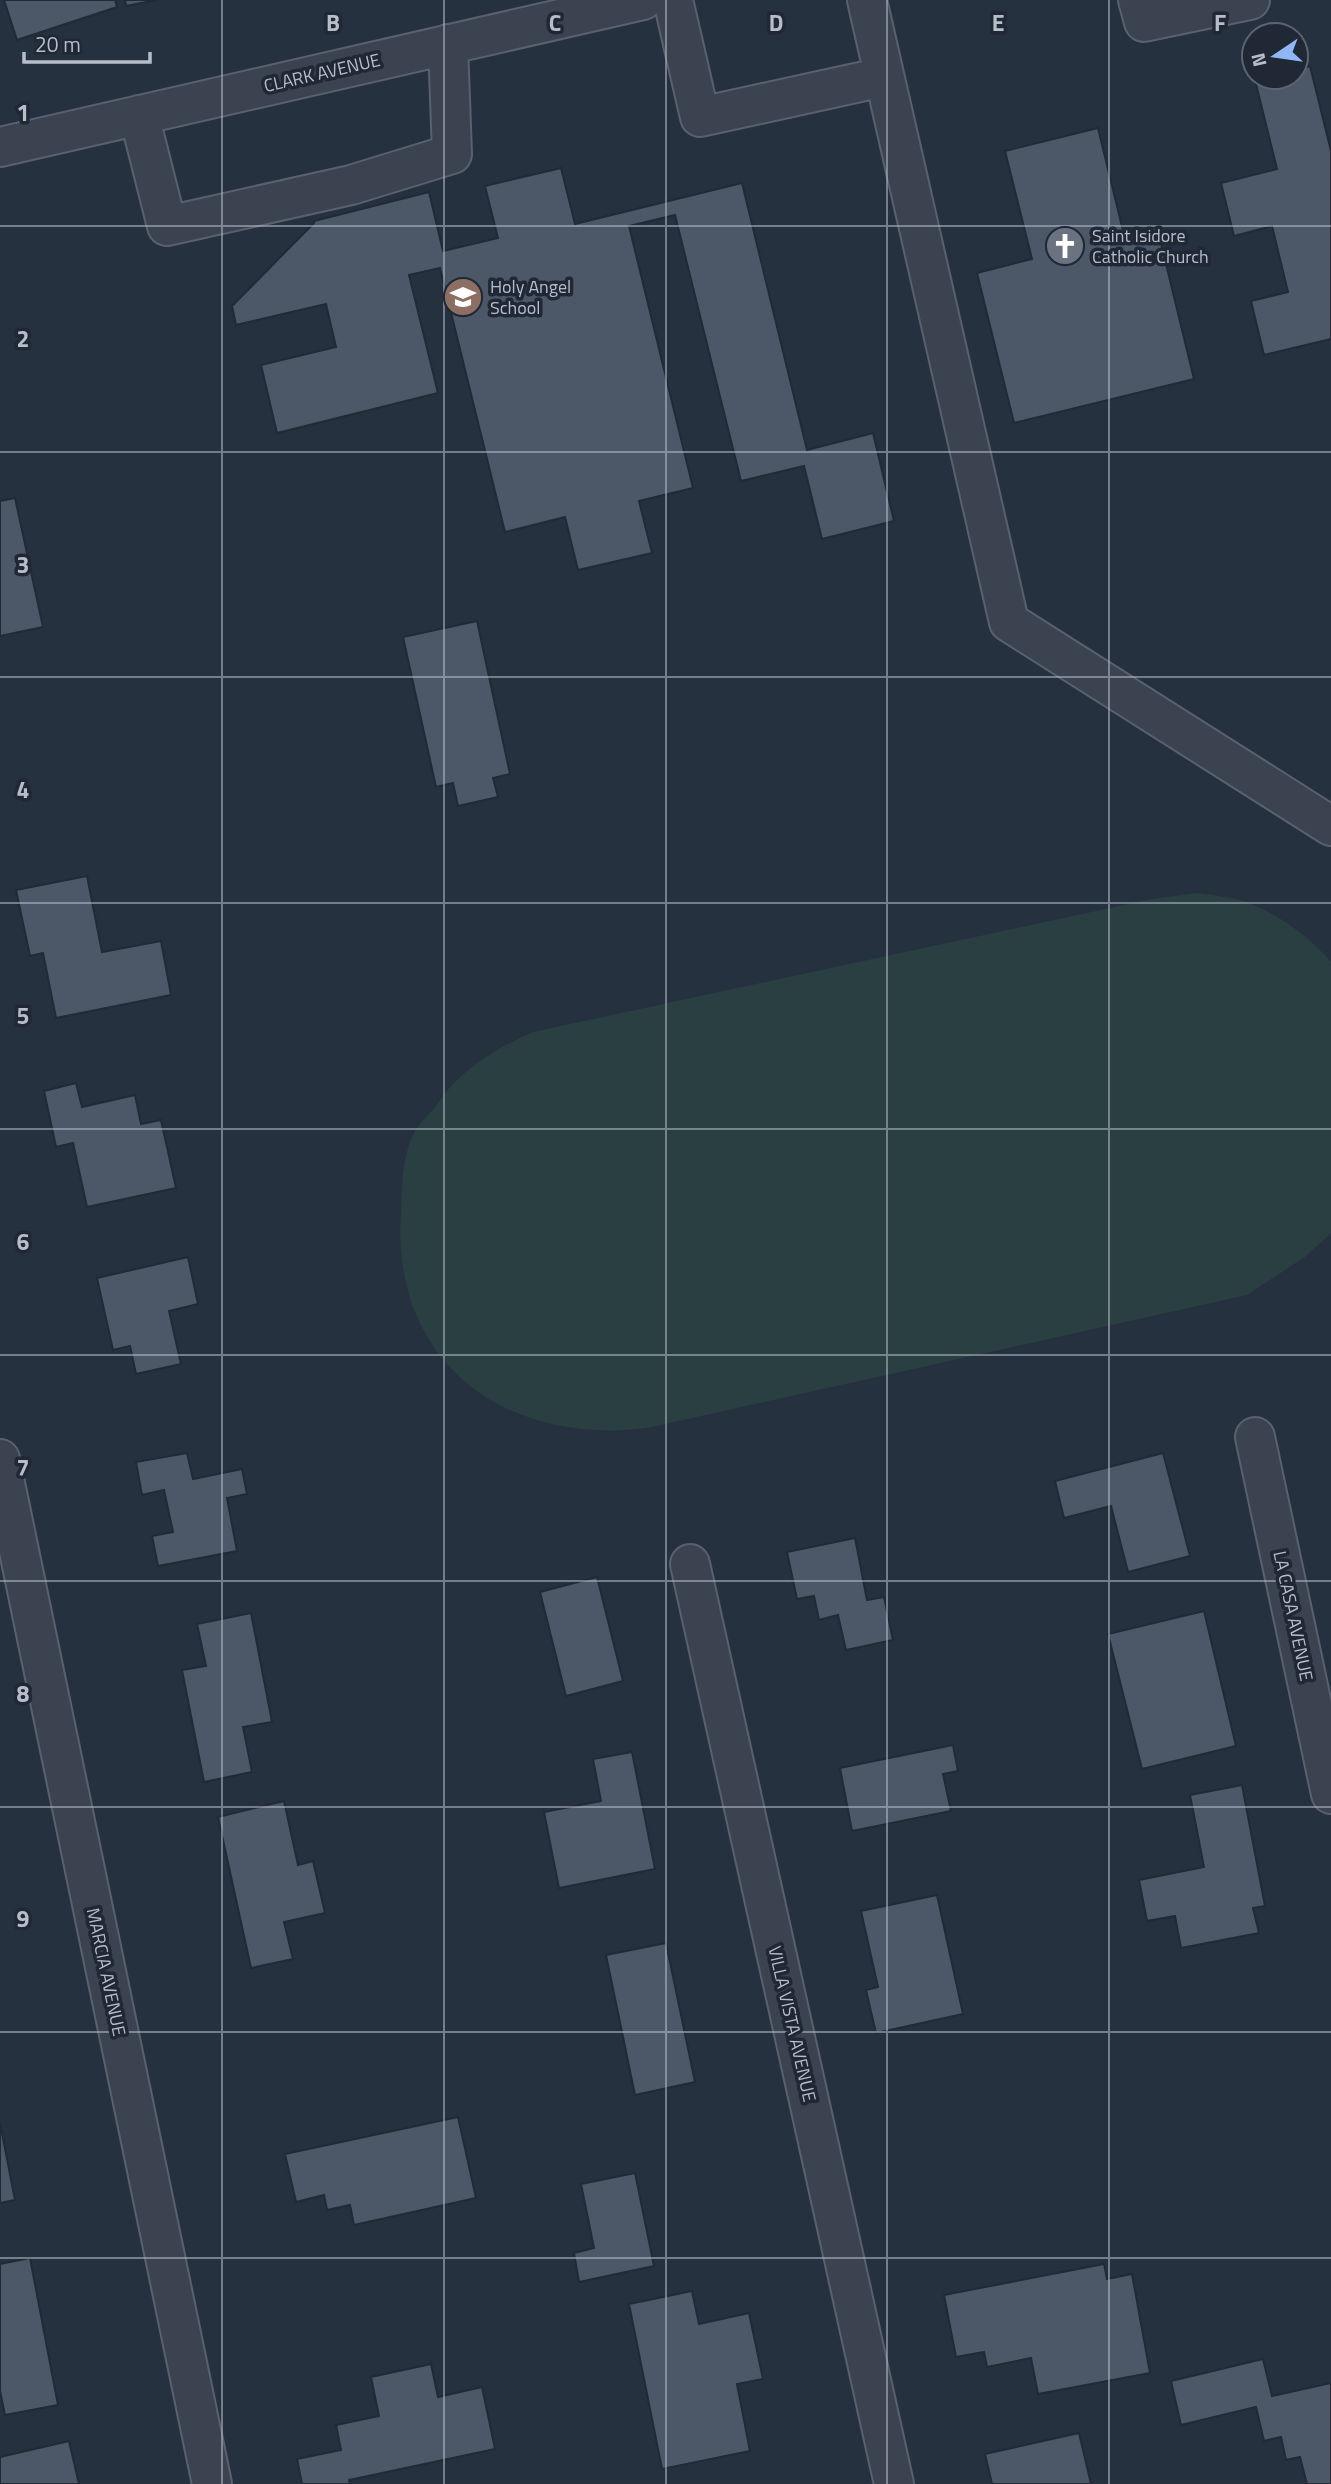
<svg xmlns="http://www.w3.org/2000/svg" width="1331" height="2484" font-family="'Titillium Web',sans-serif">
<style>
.green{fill:#293f41}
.building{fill:#4c5868;stroke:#212a36;stroke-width:2}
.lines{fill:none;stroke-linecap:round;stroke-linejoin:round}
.minor-casing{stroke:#58616d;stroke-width:42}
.minor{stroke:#3a434f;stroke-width:38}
.grid{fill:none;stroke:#b7beca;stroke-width:2;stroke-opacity:0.55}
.labels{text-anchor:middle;stroke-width:7;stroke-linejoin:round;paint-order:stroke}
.street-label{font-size:18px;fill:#b7beca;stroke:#1f2834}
.poi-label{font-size:18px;fill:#b7beca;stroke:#1f2834;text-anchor:start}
.grid-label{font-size:23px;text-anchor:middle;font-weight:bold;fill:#b7beca;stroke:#1f2834;stroke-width:7;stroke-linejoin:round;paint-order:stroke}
</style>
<rect width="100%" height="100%" fill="#26313f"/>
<path class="green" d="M1197,893C1213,895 1230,897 1246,902C1277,913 1310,937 1331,962V1233L1305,1257L1247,1295L647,1428C505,1446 390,1362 401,1212C402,1187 402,1156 414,1133C418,1125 427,1116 434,1109C441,1099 448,1088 457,1080C479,1059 506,1044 533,1032L1152,899Z"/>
<path class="building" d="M4,0H115L117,7L17,40Z
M125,0H157L126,6Z
M1310,66L1331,151V339L1264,355L1251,301L1288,292L1272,226L1234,236L1221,183L1277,169L1255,80L1266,77H1296V70Z
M1098,128L1124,235L1157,227L1194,379L1014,423L977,273L1032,259L1005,151Z
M561,168L575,224L742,183L807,450L873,433L894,521L822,539L804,466L741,481L675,215L629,226L693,488L639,501L652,553L578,570L565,517L505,532L440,268L409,275L438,393L277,433L261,365L336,347L326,304L236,325L232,306L314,223V221L429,192L443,251L498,238L485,186Z
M15,498L43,627L0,636V501Z
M477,621L510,774L493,778L498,797L458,806L453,783L436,787L403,637Z
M87,876L102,952L161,941L171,995L56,1018L43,953L30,956L16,890Z
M76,1083L82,1107L135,1095L141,1124L161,1120L176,1188L87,1207L73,1143L56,1147L44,1091Z
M188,1257L198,1304L169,1311L181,1364L136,1374L130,1346L113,1350L97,1278Z
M187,1453L193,1479L242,1469L247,1494L227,1498L237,1551L158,1566L152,1536L173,1532L164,1490L142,1495L136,1462Z
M1163,1453L1190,1556L1128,1572L1111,1506L1064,1518L1055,1481Z
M855,1538L867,1600L884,1597L893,1640L846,1650L838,1615L819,1620L814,1596L797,1599L787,1552Z
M597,1577L623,1681L566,1696L540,1592Z
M1204,1611L1236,1746L1142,1769L1108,1634Z
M251,1613L272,1722L243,1727L252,1772L204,1782L182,1670L206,1666L197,1624Z
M953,1745L958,1771L943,1774L951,1811L852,1831L840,1768Z
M632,1752L655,1869L559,1888L544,1812L601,1801L593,1759Z
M1242,1785L1265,1906L1253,1908L1259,1933L1181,1948L1175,1916L1147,1921L1139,1880L1204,1867L1190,1795Z
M284,1801L298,1865L313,1861L325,1913L284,1922L293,1959L251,1968L218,1817Z
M937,1895L963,2014L876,2033L866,1990L878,1987L861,1911Z
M666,1943L695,2082L635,2095L606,1955Z
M458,2117L476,2198L354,2225L350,2205L327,2210L324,2195L296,2202L285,2154Z
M0,2123L15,2200L0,2203Z
M635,2173L654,2266L579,2282L574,2253L594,2248L581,2184Z
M30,2258L58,2405L5,2415L0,2391V2264Z
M1104,2264L1107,2279L1132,2274L1150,2373L1038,2394L1031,2358L987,2367L984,2352L956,2357L944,2295Z
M692,2291L699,2324L749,2313L763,2379L737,2384L750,2451L662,2469L629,2304Z
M1263,2359L1272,2396L1331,2383V2484H1307L1300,2457L1286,2460L1281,2437L1264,2441L1256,2407L1181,2425L1171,2381Z
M431,2364L438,2397L482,2387L495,2449L349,2480L350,2484H302L297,2459L341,2450L336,2425L379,2416L371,2377Z
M1079,2433L1091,2484H992L985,2454Z
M69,2441L79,2484H0V2457Z"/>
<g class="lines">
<g class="minor-casing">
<path id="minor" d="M673,0L700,117L883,77
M867,0L1009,622L1331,826
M1138,0L1144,22L1250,0
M139,115L167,226L351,185L452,154L448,44
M0,147L643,0
M1255,1437L1331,1794
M0,1459L212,2484
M690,1564L894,2484"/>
</g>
<use href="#minor" class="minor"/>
</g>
<path class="grid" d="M222,0V2484M444,0V2484M666,0V2484M887,0V2484M1109,0V2484M0,226H1331M0,452H1331M0,677H1331M0,903H1331M0,1129H1331M0,1355H1331M0,1581H1331M0,1807H1331M0,2032H1331M0,2258H1331"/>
<defs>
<g id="church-disc" transform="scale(2.0125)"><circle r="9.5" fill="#6b7280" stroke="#1f2834"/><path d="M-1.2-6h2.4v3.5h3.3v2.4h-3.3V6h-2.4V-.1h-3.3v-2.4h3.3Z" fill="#fff"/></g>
<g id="school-disc" transform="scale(2.0125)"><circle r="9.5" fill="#8d6e63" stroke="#1f2834"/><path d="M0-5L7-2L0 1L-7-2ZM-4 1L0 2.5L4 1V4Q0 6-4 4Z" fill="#fff"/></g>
</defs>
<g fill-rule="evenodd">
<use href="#church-disc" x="1065" y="246"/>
<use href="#school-disc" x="463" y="297"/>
</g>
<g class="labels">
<g class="street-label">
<text transform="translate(322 73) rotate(-13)" y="6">CLARK AVENUE</text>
<text transform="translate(1293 1616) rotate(78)" y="6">LA CASA AVENUE</text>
<text transform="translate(106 1972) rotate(78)" y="6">MARCIA AVENUE</text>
<text transform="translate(792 2024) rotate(77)" y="6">VILLA VISTA AVENUE</text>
</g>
<g class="poi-label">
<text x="1092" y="242">Saint Isidore<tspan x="1092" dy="21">Catholic Church</tspan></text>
<text x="490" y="293">Holy Angel<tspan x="490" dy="21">School</tspan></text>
</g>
</g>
<g class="grid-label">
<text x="333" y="31">B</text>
<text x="555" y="31">C</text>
<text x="776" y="31">D</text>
<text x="998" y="31">E</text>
<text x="1220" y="31">F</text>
<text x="23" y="121">1</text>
<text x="23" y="347">2</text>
<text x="23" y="573">3</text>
<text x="23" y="798">4</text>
<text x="23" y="1024">5</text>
<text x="23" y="1250">6</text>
<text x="23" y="1476">7</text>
<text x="23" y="1702">8</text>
<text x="23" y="1927">9</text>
</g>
<g transform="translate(1275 56) rotate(257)"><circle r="33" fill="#1f2834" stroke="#5c6470" stroke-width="2"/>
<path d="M0-5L12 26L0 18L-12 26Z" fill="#90b7f5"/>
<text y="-10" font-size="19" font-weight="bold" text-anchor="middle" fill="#b7beca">N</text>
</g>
<path d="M24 52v10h126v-10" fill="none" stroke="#b7beca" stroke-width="3.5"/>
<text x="35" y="52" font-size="21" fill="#b7beca" stroke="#1f2834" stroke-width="5" paint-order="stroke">20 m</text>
</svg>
